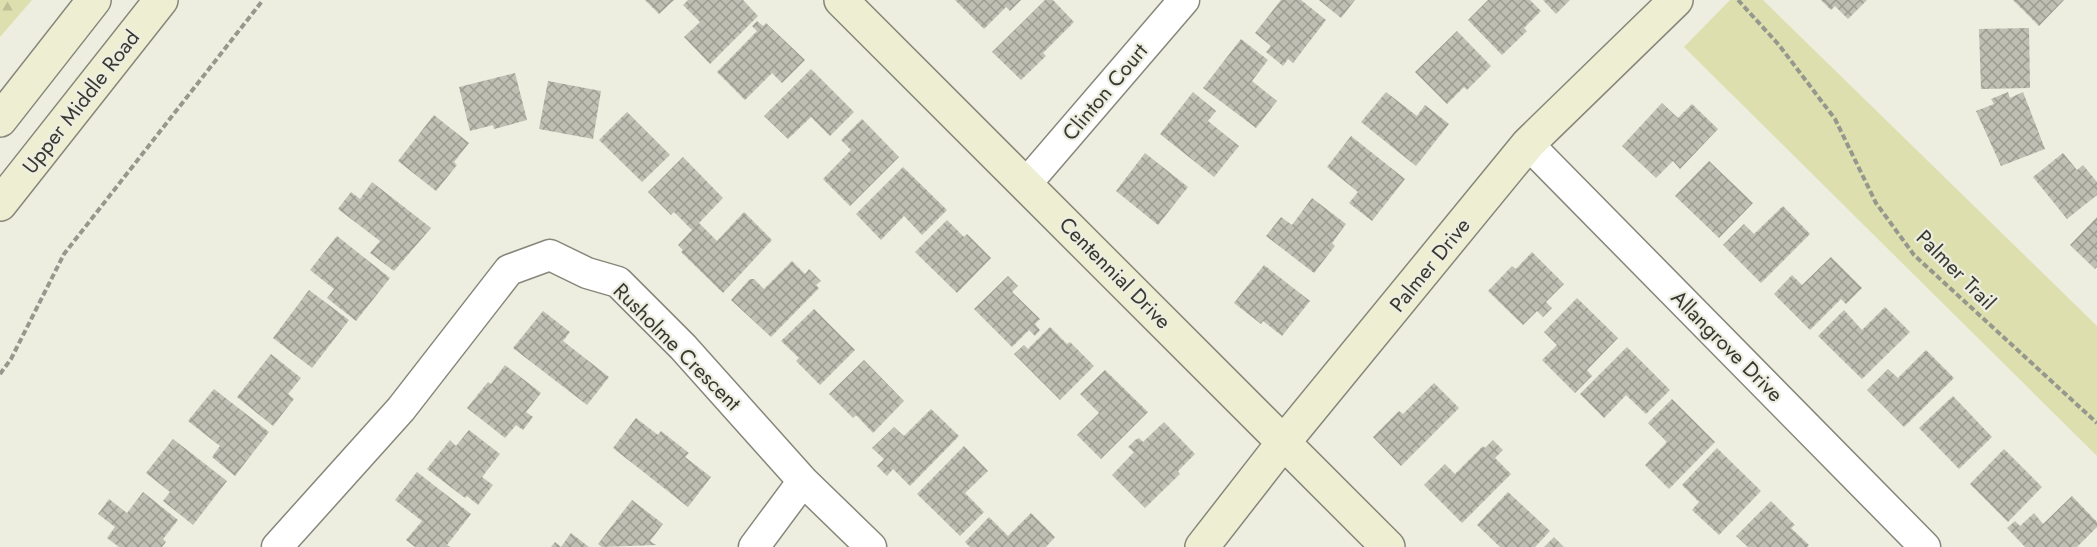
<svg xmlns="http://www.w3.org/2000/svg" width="2097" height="547" font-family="Jost,sans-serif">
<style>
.green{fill:#dddfae}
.forest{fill:url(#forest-firs)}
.building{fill:url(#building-cross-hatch)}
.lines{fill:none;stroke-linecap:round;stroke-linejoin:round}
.street-casing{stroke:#86877a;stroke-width:33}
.secondary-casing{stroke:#86877a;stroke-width:36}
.path{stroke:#96978d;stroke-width:4;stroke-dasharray:6 3;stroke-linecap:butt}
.street{stroke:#fff;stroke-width:30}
.secondary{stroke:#eeefd2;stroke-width:33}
.labels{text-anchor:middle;stroke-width:4.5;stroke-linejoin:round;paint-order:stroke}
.street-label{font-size:21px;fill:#393934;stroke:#edeee0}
</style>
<defs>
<pattern id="forest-firs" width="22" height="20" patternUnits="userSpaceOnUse" patternTransform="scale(1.5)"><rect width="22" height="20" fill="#dddfae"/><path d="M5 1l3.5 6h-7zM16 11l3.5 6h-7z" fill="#bec096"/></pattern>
<pattern id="building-cross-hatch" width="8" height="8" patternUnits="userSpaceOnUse" patternTransform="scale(1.5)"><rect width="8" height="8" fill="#bfc0b3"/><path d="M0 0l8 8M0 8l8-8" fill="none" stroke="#9c9d92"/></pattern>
</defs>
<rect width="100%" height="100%" fill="#edeee0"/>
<path class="green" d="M1730,0H1763L2097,326V456L1684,47Z"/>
<path class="forest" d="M0,0H32L0,37Z"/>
<path class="building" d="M645,0H674L659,14Z
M688,0H743L758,16L710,64L684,37L700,22L683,5Z
M955,0H1021L1010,11L1006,7L984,29Z
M1045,0H1053L1074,22L1043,53L1046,56L1021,80L992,52Z
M1281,0H1301L1326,20L1293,63L1288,59L1283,66L1266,52L1271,46L1255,33Z
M1319,0H1355L1341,18Z
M1488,0H1530L1541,11L1524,28L1527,31L1502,55L1468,20Z
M1543,0H1570L1556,14Z
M1821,0H1867L1848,19L1835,6L1831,10Z
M2013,0H2064L2039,26Z
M757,21L763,26L766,23L805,60L782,83L772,73L745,100L717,72L757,31L752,26Z
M2029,28L2030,88L1981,89L1979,29Z
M1457,31L1491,66L1467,90L1464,87L1447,104L1415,72Z
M1241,39L1268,60L1252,81L1277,101L1256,128L1203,88Z
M811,69L854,112L830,136L811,117L788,139L764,116Z
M515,73L527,120L494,129L493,125L470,131L459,87Z
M548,81L601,91L593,139L539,129Z
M1193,92L1216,111L1208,121L1239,146L1214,177L1160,134Z
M1386,92L1417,116L1425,105L1449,124L1416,166L1361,122Z
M2008,92L2010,98L2023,92L2045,149L2001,166L1976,111L1994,104L1991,99Z
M1662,103L1678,118L1692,104L1718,129L1680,169L1673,161L1656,178L1622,146Z
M627,112L670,155L642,182L599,140Z
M434,115L469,143L454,162L457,165L436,191L398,161Z
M862,119L899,157L850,206L823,179L851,150L841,140Z
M1351,136L1405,179L1372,221L1349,203L1358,192L1327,167Z
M1145,153L1188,187L1158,225L1116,191Z
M2063,153L2077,170L2083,165L2097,182V195L2067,219L2033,177Z
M683,157L723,198L699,223L717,241L744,212L772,240L723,293L681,252L683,250L678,245L692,230L674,212L671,215L648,192Z
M1709,161L1753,203L1719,238L1675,196Z
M903,167L947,210L922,235L904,216L881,240L856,214Z
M372,182L431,228L394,271L370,253L380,241L338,209L351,192L360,199Z
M1312,198L1346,224L1332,243L1335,246L1314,273L1266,236L1281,217L1292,225Z
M1783,206L1810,234L1761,283L1723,245L1744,224L1754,234Z
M2097,217V267L2095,269L2070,245Z
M947,220L964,237L967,234L991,258L957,293L915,252Z
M337,236L390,278L356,321L327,298L334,289L310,270Z
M1532,252L1564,284L1546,302L1552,308L1543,317L1537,311L1523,325L1488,291L1512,266L1516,269Z
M1831,257L1862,288L1846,304L1841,299L1810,330L1774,294L1792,275L1802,285Z
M792,261L805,274L809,269L821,281L816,285L819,288L771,337L731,300L750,279H754L764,289Z
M1264,265L1310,301L1282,336L1263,321L1261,324L1234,303Z
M1008,276L1018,286L1012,292L1040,319L1035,324L1040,330L1035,336L1029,330L1012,347L974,309Z
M309,290L349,320L312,368L273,338Z
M1577,298L1618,338L1587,370L1592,376L1575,393L1542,360L1557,345L1544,332Z
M1885,307L1910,332L1862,379L1818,336L1844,310L1862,330Z
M814,309L855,350L820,385L796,361L799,358L781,341Z
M543,311L570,332L563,341L609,377L587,405L513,348Z
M1050,327L1067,344L1070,342L1094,366L1060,400L1014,354L1024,345L1028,349Z
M1627,347L1670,390L1646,414L1626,395L1604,418L1580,394Z
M1926,350L1954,378L1904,427L1867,390L1888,369L1898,378Z
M271,354L301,378L288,394L294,399L273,426L237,397Z
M864,360L904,401L873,433L856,415L853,418L829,394Z
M505,365L541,393L526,412L533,417L523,430L516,425L505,438L467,408L488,382L491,384Z
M1105,370L1148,412L1101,459L1077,435L1099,413L1080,394Z
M1434,383L1459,408L1401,466L1373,437L1399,411L1403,414Z
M214,389L269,432L235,476L212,457L220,446L188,421Z
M1953,396L1992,437L1959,469L1919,428Z
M1672,399L1715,442L1669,489L1645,465L1667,442L1648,423Z
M931,409L959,436L910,486L893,469L887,476L877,466L884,459L872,448L894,427L904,436Z
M636,418L658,435L661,431L689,453L685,457L711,477L688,507L613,448Z
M1164,422L1195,454L1178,471L1180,474L1145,508L1112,475L1134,452L1128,447L1135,440L1139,438L1143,442Z
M469,430L500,454L482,477L493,485L478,505L467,496L465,498L427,469L450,440L456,446Z
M173,439L227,481L193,525L163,501L170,492L146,473Z
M1493,440L1503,450L1495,458L1511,474L1462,523L1424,485L1445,464L1455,474L1483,446L1485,448Z
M964,446L988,471L965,493L984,512L960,536L917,494Z
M1717,448L1761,491L1719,535L1692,510L1699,502L1682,485Z
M2004,449L2042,487L2008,522L1970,484Z
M417,472L471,514L447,545L450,547H415L406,540L422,521L395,500Z
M143,492L178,520L163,539L166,542L162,547H119L107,538L115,527L98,514L109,499L127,513Z
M1508,492L1550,531L1535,547H1500L1477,525Z
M2072,496L2097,522V527L2077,547H2025L2007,528L2015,521L2020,526L2034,513L2043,524Z
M632,500L663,524L650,541L656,545L602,547L598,544Z
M1771,501L1795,525L1791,528L1809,545L1807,547H1748L1736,536Z
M1031,513L1055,537L1046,547H970L965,542L989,517L1008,536Z
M571,533L589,547H551L555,542L561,547Z
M1554,537L1564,547H1544Z"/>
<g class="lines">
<g class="street-casing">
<path id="street" d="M1528,144L1925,547
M1026,184L1184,0
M277,547L401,409L509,270L550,255L587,273L618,282L683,347L803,481L871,547
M754,547L803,481"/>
</g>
<g class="secondary-casing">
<path id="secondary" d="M841,0L1388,547
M0,120L94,0
M0,204L161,0
M1202,547L1283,443L1528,144L1676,0"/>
</g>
<path class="path" d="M1738,0L1779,45L1835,119L1876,203L1914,255L2097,423
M0,374L11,359L64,254L263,0"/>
<use href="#street" class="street"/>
<use href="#secondary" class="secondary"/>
</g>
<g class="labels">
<g class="street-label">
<text transform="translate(1105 92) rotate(-50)" y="7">Clinton Court</text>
<text transform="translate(81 102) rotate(-52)" y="7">Upper Middle Road</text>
<text transform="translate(1430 265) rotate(-51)" y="7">Palmer Drive</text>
<text transform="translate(1956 270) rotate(45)" y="7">Palmer Trail</text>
<text transform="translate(1115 273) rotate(45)" y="7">Centennial Drive</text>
<text transform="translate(1727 346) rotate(45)" y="7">Allangrove Drive</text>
<text transform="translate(677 347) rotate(45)" y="7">Rusholme Crescent</text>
</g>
</g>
</svg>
